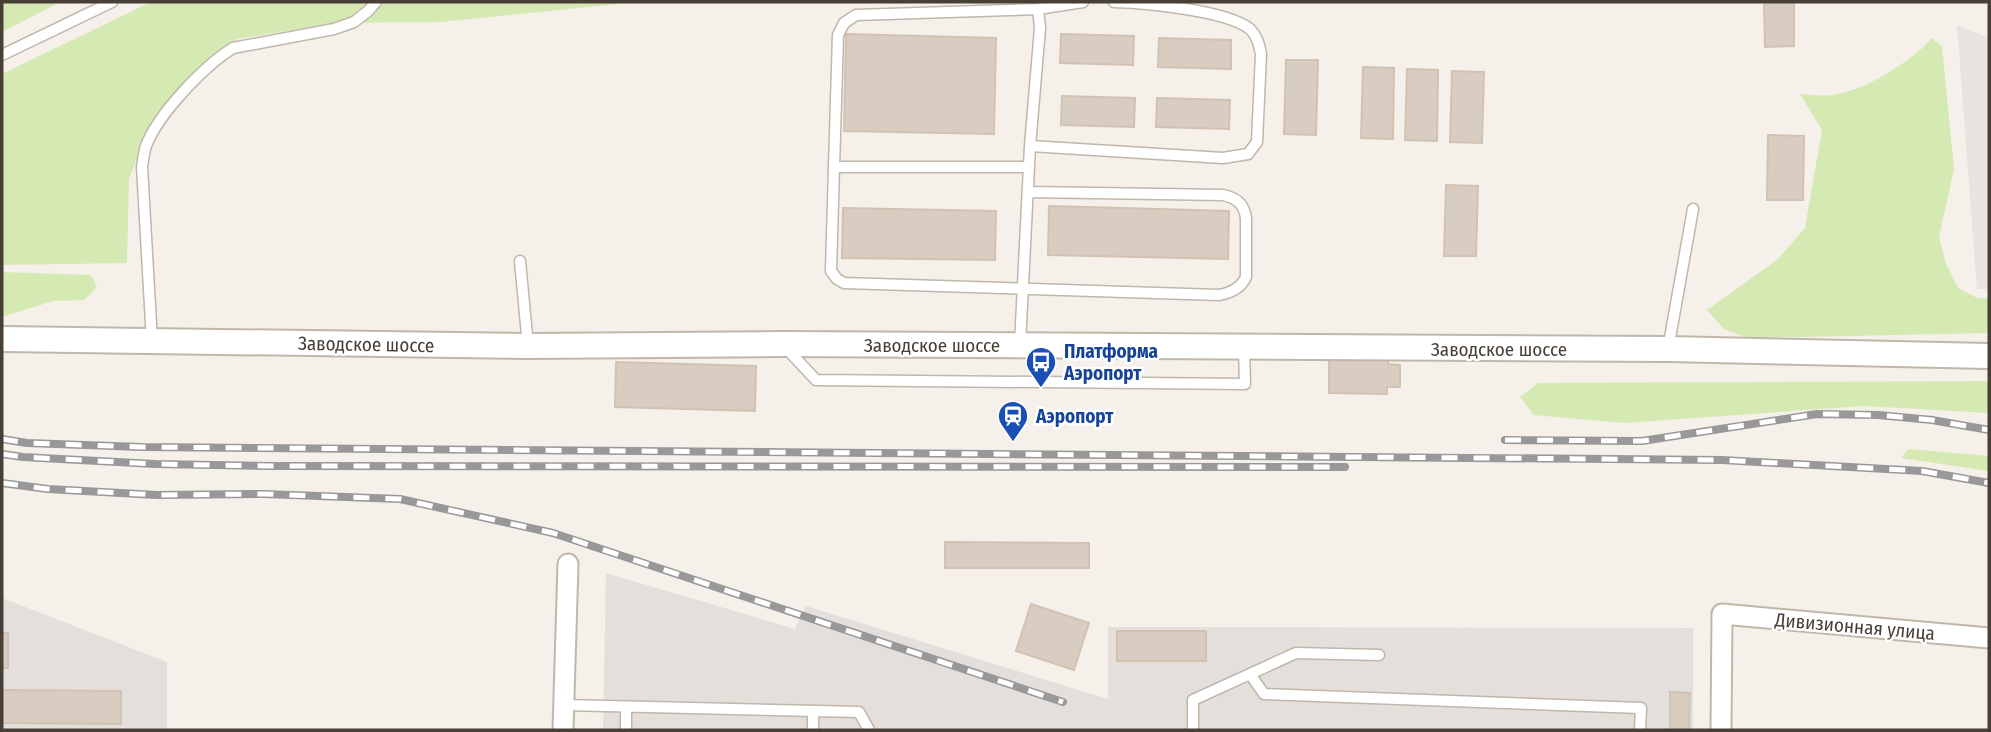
<svg xmlns="http://www.w3.org/2000/svg" width="1991" height="732" font-family="'Fira Sans Condensed',sans-serif">
<style>
.industrial{fill:#e4dfda}
.green{fill:#d5e9b2}
.parking{fill:#e6e3e1}
.building{fill:#d9cdc1;stroke:#d1c2b1;stroke-width:2}
.lines{fill:none;stroke-linecap:round;stroke-linejoin:round}
.service-casing{stroke:#c0b7ab;stroke-width:13}
.minor-casing{stroke:#c0b7ab;stroke-width:23}
.tertiary-casing{stroke:#c0b7ab;stroke-width:28}
.service{stroke:#fff;stroke-width:10}
.minor{stroke:#fff;stroke-width:19}
.tertiary{stroke:#fff;stroke-width:24}
.rail-casing{stroke:#989898;stroke-width:8}
.rail{stroke:#fff;stroke-width:5;stroke-dasharray:16;stroke-linecap:butt}
.labels{text-anchor:middle;stroke-width:5;stroke-linejoin:round;paint-order:stroke}
.street-label{font-size:19px;fill:#484037;stroke:#fff}
.transit-label{font-size:19px;font-weight:bold;fill:#164399;stroke:#fff;text-anchor:start}
</style>
<rect width="100%" height="100%" fill="#f5f0e9"/>
<path class="industrial" d="M606,573L795,629L806,606L1108,699V627L1693,628V730H603Z
M2,598L167,662V730H2Z"/>
<path class="green" d="M2,2H60L2,32Z
M151,2H637L441,22L334,23L237,39L178,94L141,147L129,179L127,263L2,265V74Z
M1932,38L1942,46L1954,169L1939,237L1946,264L1958,288L1977,298H1989V333L1748,338L1724,329L1707,310L1777,260L1805,228L1822,130L1800,94C1811,95 1823,96 1833,95C1866,90 1911,62 1932,38Z
M2,272L91,275L97,287L84,300L53,301L2,317Z
M1989,381V413L1863,406L1624,423L1534,415L1520,397L1538,383Z
M1908,449L1989,456V471L1901,458Z"/>
<path class="parking" d="M1957,25L1989,38V289H1977Z"/>
<path class="building" d="M1764,2H1794V46L1765,47Z
M846,34L996,38L994,134L844,131Z
M1061,34L1134,36L1133,65L1060,63Z
M1159,38L1231,40V69L1158,67Z
M1286,60H1318L1316,135L1284,134Z
M1363,67L1394,68L1393,139L1361,138Z
M1407,69L1438,70L1437,141L1405,140Z
M1452,71L1484,72L1482,143L1450,142Z
M1062,96L1135,98L1134,127L1061,125Z
M1157,98L1230,100L1229,129L1156,127Z
M1768,135L1804,136L1803,200H1767Z
M1446,185L1478,186L1476,256H1444Z
M1049,206L1229,211L1228,259L1048,255Z
M843,208L996,211L995,260L842,258Z
M1329,358L1388,359V364L1400,365V387H1387V394L1329,393Z
M616,362L756,366L755,411L615,407Z
M945,542L1089,543V568H945Z
M1031,604L1089,623L1074,670L1016,651Z
M1117,631H1206V661H1117Z
M2,633H8V668H2Z
M2,690L121,691V724L2,723Z
M1670,692L1690,693L1689,730H1670Z"/>
<g class="lines">
<g class="service-casing">
<path id="service" d="M2,55L112,2
M1030,146L1223,158L1248,154L1257,142L1261,54C1259,44 1257,36 1250,29C1226,10 1145,3 1114,2
M834,167L838,35L844,23L856,15L1038,9L1083,2
M1029,192L1223,195C1237,198 1244,204 1246,218V277C1241,288 1230,293 1219,295L844,283L837,279L831,271L834,167H1029
M520,261L528,346
M152,341L142,167C143,160 144,152 146,146C158,114 204,66 233,48L334,29L354,22L368,11L376,2
M1020,344L1030,146L1040,28L1038,9
M785,347L816,380L1245,384L1244,348
M1668,349L1693,209
M1250,674L1264,694L1641,708L1640,730
M564,705L859,712L869,730
M626,730V707
M813,730V711
M1193,730V700L1296,653L1379,655"/>
</g>
<g class="minor-casing">
<path id="minor" d="M563,730L568,564
M1721,730L1722,614L1989,638"/>
</g>
<g class="tertiary-casing">
<path id="tertiary" d="M2,339L528,346L782,344L1668,349L1989,356"/>
</g>
<use href="#service" class="service"/>
<use href="#minor" class="minor"/>
<use href="#tertiary" class="tertiary"/>
<g class="rail-casing">
<path id="rail" d="M2,439L27,443L142,447L1722,460L1922,471L1989,483
M1505,440L1642,441L1817,414L1878,415L1932,420L1989,430
M2,454L23,457L155,464L272,466L1345,467
M2,483L48,489L157,495L264,494L400,499L553,533L1063,702"/>
</g>
<use href="#rail" class="rail"/>
</g>
<defs>
<g id="bus-pin" transform="scale(1.575)"><path d="M0 17L-7.5 6A9.5 9.5 0 1 1 7.5 6Z" fill="#1a4fb4" stroke="#fff"/><path d="M-5-6H5V4H4V6H2V4H-2V6H-4V4H-5ZM-3.5-4V0h7V-4ZM-3.5 1.2v1.5H-2V1.2ZM2 1.2v1.5H3.5V1.2Z" fill="#fff"/></g>
<g id="station-pin" transform="scale(1.575)"><path d="M0 17L-7.5 6A9.5 9.5 0 1 1 7.5 6Z" fill="#1a4fb4" stroke="#fff"/><path d="M-3-6H3Q5-6 5-4V2Q5 4 3 4L4.5 6H3L1.5 4h-3L-3 6H-4.5L-3 4Q-5 4-5 2V-4Q-5-6-3-6ZM-3.5-4v3h7v-3ZM-3.5 1v1.5H-2V1ZM2 1v1.5H3.5V1Z" fill="#fff"/></g>
</defs>
<g fill-rule="evenodd">
<use href="#bus-pin" x="1041" y="362"/>
<use href="#station-pin" x="1013" y="416"/>
</g>
<g class="labels">
<g class="street-label">
<text transform="translate(366 344) rotate(1)" y="7">Заводское шоссе</text>
<text x="932" y="352">Заводское шоссе</text>
<text x="1499" y="356">Заводское шоссе</text>
<text transform="translate(1855 626) rotate(5)" y="7">Дивизионная улица</text>
</g>
<g class="transit-label">
<text x="1064" y="358">Платформа<tspan x="1064" dy="22">Аэропорт</tspan></text>
<text x="1036" y="423">Аэропорт</text>
</g>
</g>
<rect width="1991" height="732" fill="none" stroke="#484037" stroke-width="7"/>
</svg>
